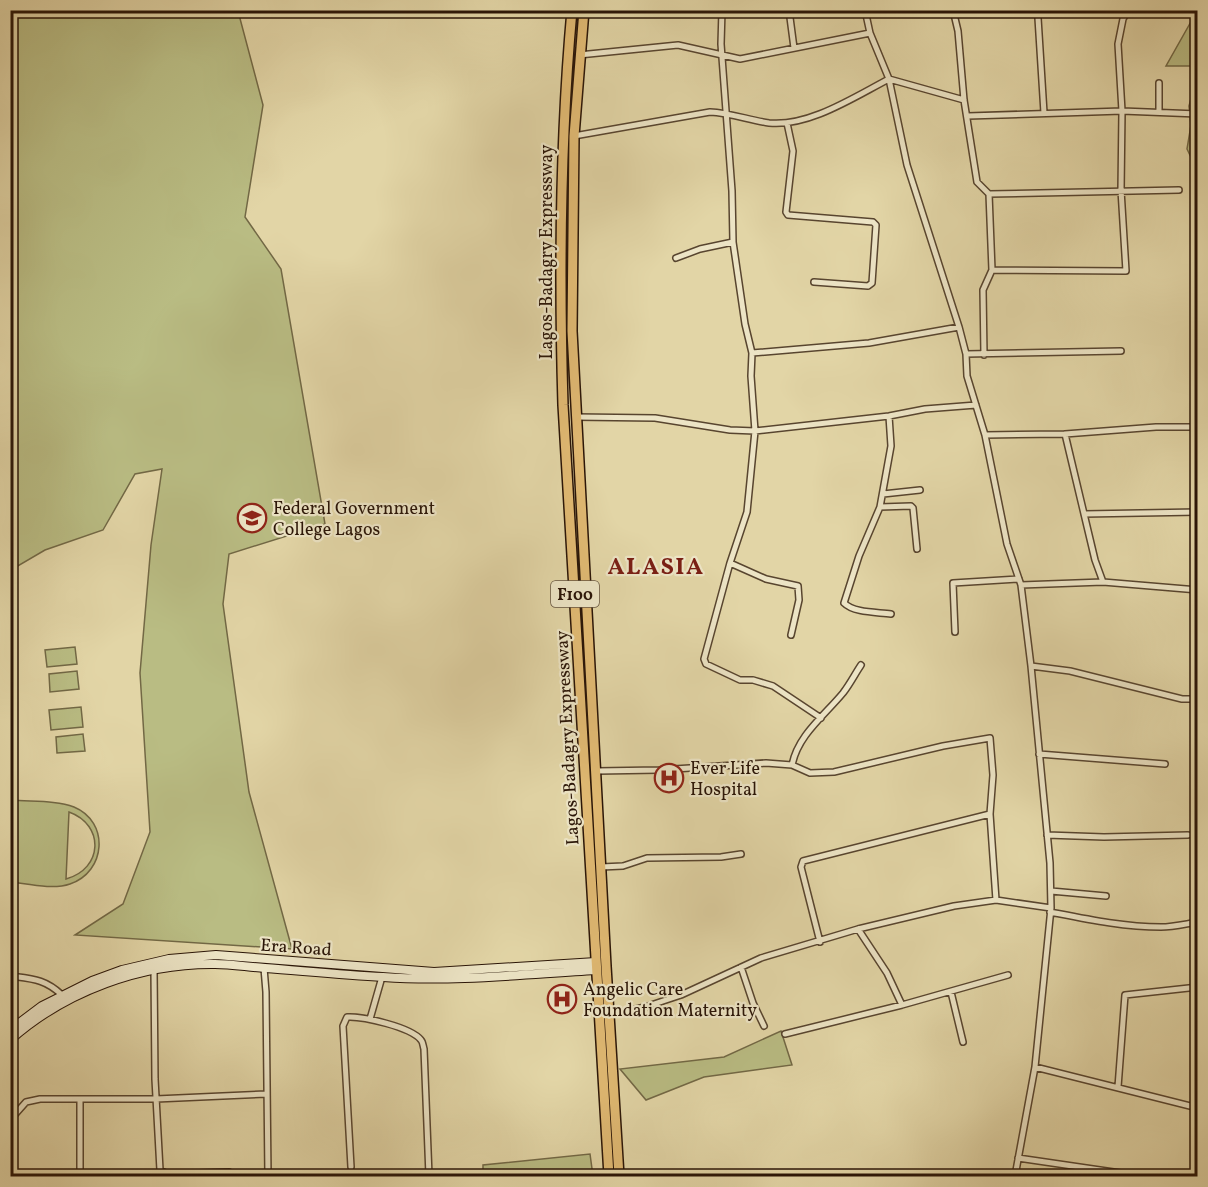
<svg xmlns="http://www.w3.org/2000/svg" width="1208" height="1187" font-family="Vollkorn,serif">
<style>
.green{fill:#b9bc83;stroke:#726845;stroke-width:1.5;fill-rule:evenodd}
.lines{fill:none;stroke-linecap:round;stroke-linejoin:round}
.street-casing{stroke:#58452f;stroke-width:8}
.secondary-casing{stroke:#2a1507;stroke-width:10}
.highway-casing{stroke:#2a1507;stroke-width:12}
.street{stroke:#ece4c5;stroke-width:5}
.secondary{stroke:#ece4c5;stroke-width:8}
.highway{stroke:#e1ba73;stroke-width:9}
.labels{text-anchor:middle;stroke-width:4.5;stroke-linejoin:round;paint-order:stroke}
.shield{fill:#ece4c5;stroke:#645340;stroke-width:1.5}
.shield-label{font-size:16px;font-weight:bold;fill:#2a1507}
.street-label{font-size:18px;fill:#2a1507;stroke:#ece4c5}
.poi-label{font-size:18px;fill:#2a1507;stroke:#ece4c5;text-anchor:start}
.district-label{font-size:24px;font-weight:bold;letter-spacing:1.5px;fill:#7a1f14;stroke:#ece4c5}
</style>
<rect width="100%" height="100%" fill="#e2d5a6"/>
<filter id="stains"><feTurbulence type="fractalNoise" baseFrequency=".00333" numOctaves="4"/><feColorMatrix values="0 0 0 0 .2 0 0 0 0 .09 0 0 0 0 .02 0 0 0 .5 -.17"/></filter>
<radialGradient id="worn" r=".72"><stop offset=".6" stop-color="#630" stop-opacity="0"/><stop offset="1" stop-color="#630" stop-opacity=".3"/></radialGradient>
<path class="green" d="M10,11H238L263,105L245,217L281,269L325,524L229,554L223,604L249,792L292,949L75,935L123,904L150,832L140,673L151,545L162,469L135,474L103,530L45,550L11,570Z
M1197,11V66H1166Z
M1197,76V170L1187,149L1191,125L1189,106Z
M75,647L77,664L47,667L45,650Z
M77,671L79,689L50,692L49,674Z
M81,707L83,727L51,730L49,710Z
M83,734L85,751L57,753L56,737Z
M11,800C30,802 56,800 74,807C110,822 106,872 70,884C53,890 28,884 11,882ZM69,812C105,825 103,869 66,879Z
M781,1031L792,1065L704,1077L646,1100L620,1069L724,1057Z
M590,1154L593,1176H483V1165Z"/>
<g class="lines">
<g class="street-casing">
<path id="street" d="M722,10L721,44L732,191L733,242L745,324L752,353L751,376L755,431L747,512L730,563L704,659L706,664L740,680H753L773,686L821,718
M789,10L794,48
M865,10L870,33L889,79L907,165L959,327L966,354L967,376L985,435L1007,544L1021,585L1031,666L1050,863L1051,908L1035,1067L1015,1176
M953,10L958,31L964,100L977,182L989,194L992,270L983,290L984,355
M1038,18L1044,113
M579,55L678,45L740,59L870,33
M1159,112V83
M968,116L1122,111L1198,114
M787,123L793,151L786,212L788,215L873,222L876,225L872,283L868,286L814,282
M574,136L710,112C730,113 749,120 769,123C809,127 854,97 889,79L964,100
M989,194L1179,190
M676,258L700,249L733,242
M992,270L1126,271L1121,190L1122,111L1118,44L1123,19L1128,10
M752,353L869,343L959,327
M966,354L1121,351
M889,416L891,446L880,507L859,556L844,603C854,613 877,612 891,614
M576,417L655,418L730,430L755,431L889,416L925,409L976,405
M1065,434L1095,560L1103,582
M985,435L1065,434L1156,427H1198
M883,494L920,490
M880,507L911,506L913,508L917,549
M1084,514L1198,512
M730,563L766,579L798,586L799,600L791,635
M1021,585L1103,582L1198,590
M955,632L953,583L1019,579
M1031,666L1070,671L1182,699H1198
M1039,754L1165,764
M792,765C798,735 824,716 843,693C850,684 855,674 861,665
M597,771L659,770L766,763L792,765L810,773L834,772L943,746L990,738L993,775L990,814L996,900
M1047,835L1104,837L1188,835
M601,867L623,866L647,858L721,857L741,854
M1051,891L1106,896
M1050,912C1086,919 1124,927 1161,927C1173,927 1185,924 1198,922
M858,929L887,973L902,1005
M820,942L801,867L803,861L990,814
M741,967L753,1003L764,1026
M264,968L266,992L268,1176
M154,970L155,1079L160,1170L168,1174L229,1172
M10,976C33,979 45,979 62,995
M951,992L963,1042
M609,1015L645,1007L681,995L761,958L858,929L954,906L996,900L1051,908
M370,1019L382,977
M785,1034L902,1005L1008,975
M1035,1067L1198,1108
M1118,1087L1125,995L1198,987
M80,1099V1176
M10,1120L26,1102L40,1099H156L266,1094
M1018,1158L1141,1176
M351,1167L343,1026L347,1017C362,1016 411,1027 421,1040C423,1042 423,1046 424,1049L429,1176"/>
</g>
<g class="secondary-casing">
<path id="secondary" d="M10,1030L42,1006L92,981L122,970L169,959L216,955L434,972L596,962
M10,1040C65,991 142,963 215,964C232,964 248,967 265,968C304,971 344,975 383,977C454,982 525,974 596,970"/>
</g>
<g class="highway-casing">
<path id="highway" d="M572,10C560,142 559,273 563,405L609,1176
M584,10L574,136L572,331L606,966L619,1176"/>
</g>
<use href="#street" class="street"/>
<use href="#secondary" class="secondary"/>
<use href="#highway" class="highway"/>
</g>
<defs>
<g id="school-ring" transform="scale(1.5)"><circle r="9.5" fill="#ece4c5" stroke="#8f2418" stroke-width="1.5"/><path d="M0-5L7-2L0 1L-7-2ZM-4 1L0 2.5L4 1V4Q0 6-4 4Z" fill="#8f2418"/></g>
<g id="hospital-ring" transform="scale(1.5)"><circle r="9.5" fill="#ece4c5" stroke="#8f2418" stroke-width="1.5"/><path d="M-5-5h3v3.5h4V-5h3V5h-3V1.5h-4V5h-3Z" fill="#8f2418"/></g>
</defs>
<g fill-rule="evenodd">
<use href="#school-ring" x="252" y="518"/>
<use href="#hospital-ring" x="669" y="778"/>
<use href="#hospital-ring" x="562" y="999"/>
</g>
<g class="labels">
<rect class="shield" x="551" y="581" width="48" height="26" rx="4.5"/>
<g class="shield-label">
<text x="575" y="600">F100</text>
</g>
<g class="street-label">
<text transform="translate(546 252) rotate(-90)" y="6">Lagos-Badagry Expressway</text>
<text transform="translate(567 738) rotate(-93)" y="6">Lagos-Badagry Expressway</text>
<text transform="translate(296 947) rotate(4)" y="6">Era Road</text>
</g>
<g class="poi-label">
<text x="273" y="514">Federal Government<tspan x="273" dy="21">College Lagos</tspan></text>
<text x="690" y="774">Ever Life<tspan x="690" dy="21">Hospital</tspan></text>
<text x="583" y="995">Angelic Care<tspan x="583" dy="21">Foundation Maternity</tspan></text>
</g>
<g class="district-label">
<text x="656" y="574">ALASIA</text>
</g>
</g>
<rect width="1208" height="1187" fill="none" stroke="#e2d5a6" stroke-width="36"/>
<rect x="12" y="12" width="1184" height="1163" fill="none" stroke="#2a1507" stroke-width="3"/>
<rect x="18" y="18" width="1172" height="1151" fill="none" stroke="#2a1507" stroke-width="1.5"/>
<rect width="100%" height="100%" filter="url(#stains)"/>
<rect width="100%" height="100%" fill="url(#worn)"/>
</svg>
